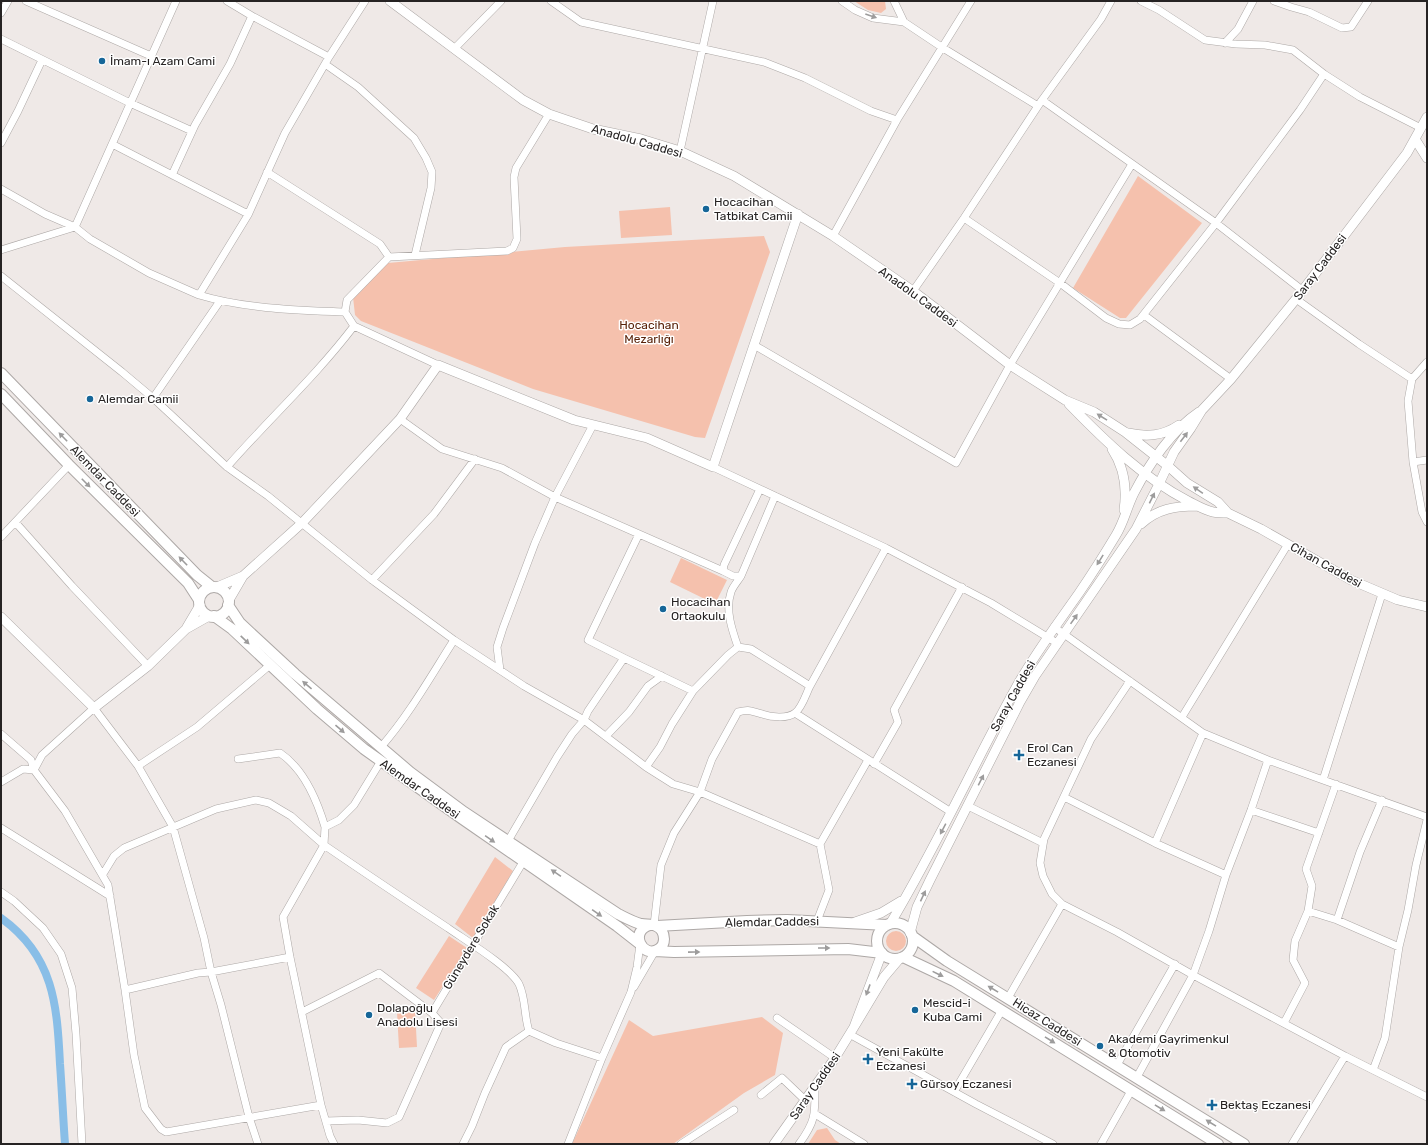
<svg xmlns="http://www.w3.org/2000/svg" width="1428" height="1145" font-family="Rubik,sans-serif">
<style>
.green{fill:#f5c1ad}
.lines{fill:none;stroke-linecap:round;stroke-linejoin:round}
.canal{stroke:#89bee7;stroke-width:8}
.minor-casing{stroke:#ada8a6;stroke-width:8}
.tertiary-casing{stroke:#ada8a6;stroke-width:10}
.secondary-casing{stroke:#ada8a6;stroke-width:12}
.minor{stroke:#fff;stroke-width:7}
.tertiary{stroke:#fff;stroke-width:9}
.secondary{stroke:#fff;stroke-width:10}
.oneway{fill:#9d9c9c}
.poi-dot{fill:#166698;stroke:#fff;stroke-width:1.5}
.labels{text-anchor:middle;stroke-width:3;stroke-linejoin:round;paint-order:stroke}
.poi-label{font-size:12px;fill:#262323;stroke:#fff;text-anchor:start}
.street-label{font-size:12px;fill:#262323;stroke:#fff}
.park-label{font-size:12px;fill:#592209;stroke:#fff}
</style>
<rect width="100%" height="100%" fill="#efe9e7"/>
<path class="green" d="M854,1H885L886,9L881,13L868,10Z
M1138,176L1202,223L1126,318H1120L1073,288Z
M670,207L672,235L621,238L619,211Z
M764,236L770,252L705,438L695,437L533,389L361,321L355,315L353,297L388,263L565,247Z
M681,558L727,580L715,604L670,582Z
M495,857L513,871L473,938L455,924Z
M886 941a10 10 0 1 1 20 0a10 10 0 1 1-20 0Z
M449,936L467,948L434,1000L416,988Z
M415,1010L417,1047L399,1048L397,1012Z
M762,1017L783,1033L775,1075L744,1093L673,1144H572L629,1020L653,1036Z
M827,1128L835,1140L841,1144H808L817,1130Z"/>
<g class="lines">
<path class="canal" d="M1,918C54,956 57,1005 60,1064C62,1091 63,1117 65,1144"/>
<g class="minor-casing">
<path id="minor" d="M26,1L151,56
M227,1L252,16
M551,1L581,22L764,62L805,78L871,111L897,120
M842,1L855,10L873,18L904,22L943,48L1038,106
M894,1L904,22
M1141,1L1159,10L1205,40L1236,44L1265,45L1293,50L1324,74L1360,97L1421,128
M1274,1L1291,7L1309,12L1342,28L1351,27L1368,1
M1,13L8,1
M1,39L130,103L192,131
M1225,43L1238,29L1253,1
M454,49L501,1
M325,64L358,87L414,138L426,158L432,172L431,188L415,255
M1042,100L1216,223L1302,290
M1,143L18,111L42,60
M112,144L248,214
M680,151L713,1
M267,172L380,244L389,257
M172,175L195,125L230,64L252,16L329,57
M1,189L45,214L75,227L90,239L149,273L199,295L248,215L285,133L329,57L365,1
M964,218L1060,283L1106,318L1119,324L1130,325L1140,319L1216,223L1300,110L1324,74
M833,236L897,120L971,1
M1,250L75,227L176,1
M1,276L122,372L153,398L227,467L268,496L372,580L454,640L524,686L584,720L646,767L673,784L700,792L820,844
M913,291L964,218L1042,100L1101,19L1111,1
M199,295C246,309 298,310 345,312
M1296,299L1359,344L1412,379
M1144,315L1231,379
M754,345L956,463L1010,365L1132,164
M1427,362L1412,379L1408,401L1413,462L1422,512L1427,522
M438,365L354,326L345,312L347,300L389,257L507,251L513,248L517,239L514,177L516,168L549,114
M153,398L220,301
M400,419L442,449L502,468L555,497L723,571
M1413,462L1427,460
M227,467C269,419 316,376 354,326
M713,467L886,548L991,603L1057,643
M760,489L724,565L723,571L733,576H741L775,496
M16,523L72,586L148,666
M1,537L69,465
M372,580L434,514L475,459
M1054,627L1203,733L1268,760L1323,780L1427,817
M738,647C732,630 725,610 731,592C733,586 738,581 741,576
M624,658L588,640L639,534
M500,670L497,647L503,628L535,543L555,497L593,425
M1130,681L1091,739L1044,839L1040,863L1043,876L1052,894L1062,904L1117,932L1193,975L1345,1056L1427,1097
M795,713L951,812
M1182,717L1288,544
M1,734L31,760L34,770L42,755L94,708L138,766L173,827L204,938L211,972L221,1005L249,1117L258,1144
M606,736L629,712L648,686L662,676
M381,747C409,715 431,676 454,640
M238,759L280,753C304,769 317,800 325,827
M381,761L354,805L339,820L325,827L324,845C365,873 407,901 448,928C465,940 510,967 519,984C526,999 524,1016 529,1031L556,1043L602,1058
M874,764L898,722L894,710L962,587
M138,766L197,727L270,665
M646,767L660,747L672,724L693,691
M1323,780L1382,594
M1,782L23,769L34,770L65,811L108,885L125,990L134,1055L145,1108L161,1129L166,1132L321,1105
M1064,797L1155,843L1226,875
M968,806L1043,843
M1251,810L1319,833
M1,828L110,896
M508,841L557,757L572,734L584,720L588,711L624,658L693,691L728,655L738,647L751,649L810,686L886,548
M1155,843L1203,733
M103,874L114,856L124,848L216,809L256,800L269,803L291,816L324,845L283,917L290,957L321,1105L330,1136L334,1144
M1,892L14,901L43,928L61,954L72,988L76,1034L82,1144
M1308,911L1337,920L1399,947
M1337,920L1360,852L1382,800
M817,921L829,890L820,844L868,760
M654,925L661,865L674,833L700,792L712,759L738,712C750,709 750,711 762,714C771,717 787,719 795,713C802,708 806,694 810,686
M634,987L655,951
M125,990L198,973L211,972L290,957
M1008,998L1062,904
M302,1012L379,973L432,1013
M777,1018L835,1058
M1284,1023L1305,983L1293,960L1295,941L1308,911L1312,886L1306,869L1336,784
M851,1035L976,1104L1053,1144
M1117,1065L1175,964
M1373,1070L1385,1038L1399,947L1408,910L1416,865L1427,820
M1137,1077L1193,975L1209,931L1226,875L1251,810L1268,760
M954,1092L1002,1010
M761,1095L782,1078L805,1100
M815,1114L864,1144
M326,1121L358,1120L387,1123L399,1117L441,1023L432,1013L523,862
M463,1144L472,1126L485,1093L506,1047L529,1031
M568,1144L602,1058L631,992L637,967L640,944
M681,1144L734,1110
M799,1144C816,1121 815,1114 815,1086
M1101,1144L1131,1091
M1292,1144L1345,1056"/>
</g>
<g class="tertiary-casing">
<path id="tertiary" d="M390,1L523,100L549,114L593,129L641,139L680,151L734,176L833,236L913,291L1010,365L1065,400L1094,412L1125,432L1168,466L1187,483L1218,502L1228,513L1261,529L1351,580L1398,600L1427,607
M1415,139L1427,158
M1069,404C1105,441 1142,477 1188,501C1196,505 1204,510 1213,512C1218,513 1224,513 1228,513
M1128,433C1147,437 1163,436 1179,425
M1112,449C1124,467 1127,489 1124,510
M1141,524C1157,509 1175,506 1197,506
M217,587L243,576
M229,600L243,576L302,523L400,419L438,365L574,420L647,438L713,467L798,214
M1,617L94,708L148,666L186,629L209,616
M187,627L200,605
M855,922L881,913L901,901
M890,924C937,846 974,763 1018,684C1036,652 1058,623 1079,593C1092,574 1104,555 1116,535C1124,522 1127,507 1134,493C1149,464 1172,430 1199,412
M910,933L917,907L930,880L1020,702L1035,676L1136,529L1159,484L1174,452L1191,428L1202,410L1231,379L1296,299L1407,153L1427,117
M882,953L854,1027L884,977L900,958
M774,1144L835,1058L854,1027"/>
</g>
<g class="secondary-casing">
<path id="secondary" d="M1,373L197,575L212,587
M1,394L69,465L188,583L199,600
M199 602a15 15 0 1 1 30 0a15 15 0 1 1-30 0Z
M228,605L240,623L295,674L410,772L464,812L618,914C626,918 633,922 641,924C646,925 652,924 656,926C661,928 664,933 664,939C664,943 662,947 659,949C643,960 628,931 650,925
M214,616L232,629L317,709L364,749L461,818L617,926L640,944
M877 941a18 18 0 1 1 36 0a18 18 0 1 1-36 0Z
M657,926L747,921L787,920L887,925
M912,936L947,961L1244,1144
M655,951L674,952L848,949L882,953
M903,957L954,981L1218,1144"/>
</g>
<use href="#minor" class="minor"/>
<use href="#tertiary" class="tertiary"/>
<use href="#secondary" class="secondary"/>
</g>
<defs><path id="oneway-solid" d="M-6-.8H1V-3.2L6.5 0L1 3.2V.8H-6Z"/></defs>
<g class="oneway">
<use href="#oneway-solid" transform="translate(871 16) rotate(19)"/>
<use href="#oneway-solid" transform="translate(1102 417) rotate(-148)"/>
<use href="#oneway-solid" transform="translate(63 437) rotate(-134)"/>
<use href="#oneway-solid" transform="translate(1184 437) rotate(-53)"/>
<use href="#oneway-solid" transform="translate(86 483) rotate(45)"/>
<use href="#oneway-solid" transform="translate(1198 490) rotate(-145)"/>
<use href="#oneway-solid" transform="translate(1152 498) rotate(-64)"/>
<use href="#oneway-solid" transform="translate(1100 560) rotate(122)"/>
<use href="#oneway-solid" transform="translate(183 561) rotate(-134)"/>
<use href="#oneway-solid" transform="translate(1074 619) rotate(-55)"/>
<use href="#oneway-solid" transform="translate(245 640) rotate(44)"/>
<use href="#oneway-solid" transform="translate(307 685) rotate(-140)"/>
<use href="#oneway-solid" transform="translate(340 729) rotate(41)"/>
<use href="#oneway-solid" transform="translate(981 780) rotate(-63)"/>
<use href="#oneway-solid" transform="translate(943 829) rotate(118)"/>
<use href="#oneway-solid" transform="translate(490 839) rotate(35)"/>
<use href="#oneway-solid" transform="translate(556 873) rotate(-146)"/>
<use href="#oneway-solid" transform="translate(923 896) rotate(-65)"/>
<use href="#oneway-solid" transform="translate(597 913) rotate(35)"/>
<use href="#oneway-solid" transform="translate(824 948)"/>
<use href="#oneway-solid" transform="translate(694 952) rotate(-1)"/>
<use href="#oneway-solid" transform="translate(938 974) rotate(26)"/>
<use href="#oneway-solid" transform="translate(993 989) rotate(-149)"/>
<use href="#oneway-solid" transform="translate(868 990) rotate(110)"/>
<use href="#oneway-solid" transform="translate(1050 1040) rotate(32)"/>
<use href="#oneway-solid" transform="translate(1160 1108) rotate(31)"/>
<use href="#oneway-solid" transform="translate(1211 1123) rotate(-148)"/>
</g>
<g class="poi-dot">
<circle cx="102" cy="61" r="4"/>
<circle cx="706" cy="209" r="4"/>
<circle cx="90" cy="399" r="4"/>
<circle cx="663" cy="609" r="4"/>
<path d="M1017 749h4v4h4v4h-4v4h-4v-4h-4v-4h4z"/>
<circle cx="915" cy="1010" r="4"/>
<circle cx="369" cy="1015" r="4"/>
<circle cx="1100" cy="1046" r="4"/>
<path d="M866 1053h4v4h4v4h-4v4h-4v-4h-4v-4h4z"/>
<path d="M910 1078h4v4h4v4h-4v4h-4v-4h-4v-4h4z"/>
<path d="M1210 1099h4v4h4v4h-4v4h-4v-4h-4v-4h4z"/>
</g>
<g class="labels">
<g class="poi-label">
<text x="110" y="65">İmam-ı Azam Cami</text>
<text x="714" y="206">Hocacihan<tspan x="714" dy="14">Tatbikat Camii</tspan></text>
<text x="98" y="403">Alemdar Camii</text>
<text x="671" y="606">Hocacihan<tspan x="671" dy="14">Ortaokulu</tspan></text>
<text x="1027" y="752">Erol Can<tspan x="1027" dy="14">Eczanesi</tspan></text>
<text x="923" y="1007">Mescid-i<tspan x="923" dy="14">Kuba Cami</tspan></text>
<text x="377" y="1012">Dolapoğlu<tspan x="377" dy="14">Anadolu Lisesi</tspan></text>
<text x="1108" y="1043">Akademi Gayrimenkul<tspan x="1108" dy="14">&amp; Otomotiv</tspan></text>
<text x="876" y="1056">Yeni Fakülte<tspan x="876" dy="14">Eczanesi</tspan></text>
<text x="920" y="1088">Gürsoy Eczanesi</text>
<text x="1220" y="1109">Bektaş Eczanesi</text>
</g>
<g class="street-label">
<text transform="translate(637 141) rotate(16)" y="4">Anadolu Caddesi</text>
<text transform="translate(1320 267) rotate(-53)" y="4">Saray Caddesi</text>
<text transform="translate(918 297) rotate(36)" y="4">Anadolu Caddesi</text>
<text transform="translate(105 481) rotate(46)" y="4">Alemdar Caddesi</text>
<text transform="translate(1326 565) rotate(29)" y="4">Cihan Caddesi</text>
<text transform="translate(1013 696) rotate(-61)" y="4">Saray Caddesi</text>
<text transform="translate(420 789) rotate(35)" y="4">Alemdar Caddesi</text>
<text transform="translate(772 922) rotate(-1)" y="4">Alemdar Caddesi</text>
<text transform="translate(471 947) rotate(-59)" y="4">Güneydere Sokak</text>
<text transform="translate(1047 1022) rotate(32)" y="4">Hicaz Caddesi</text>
<text transform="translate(815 1086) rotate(-55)" y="4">Saray Caddesi</text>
</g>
<g class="park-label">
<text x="649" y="329">Hocacihan<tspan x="649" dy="14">Mezarlığı</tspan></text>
</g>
</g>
<rect width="1428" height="1145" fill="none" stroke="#262323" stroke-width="4"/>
</svg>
